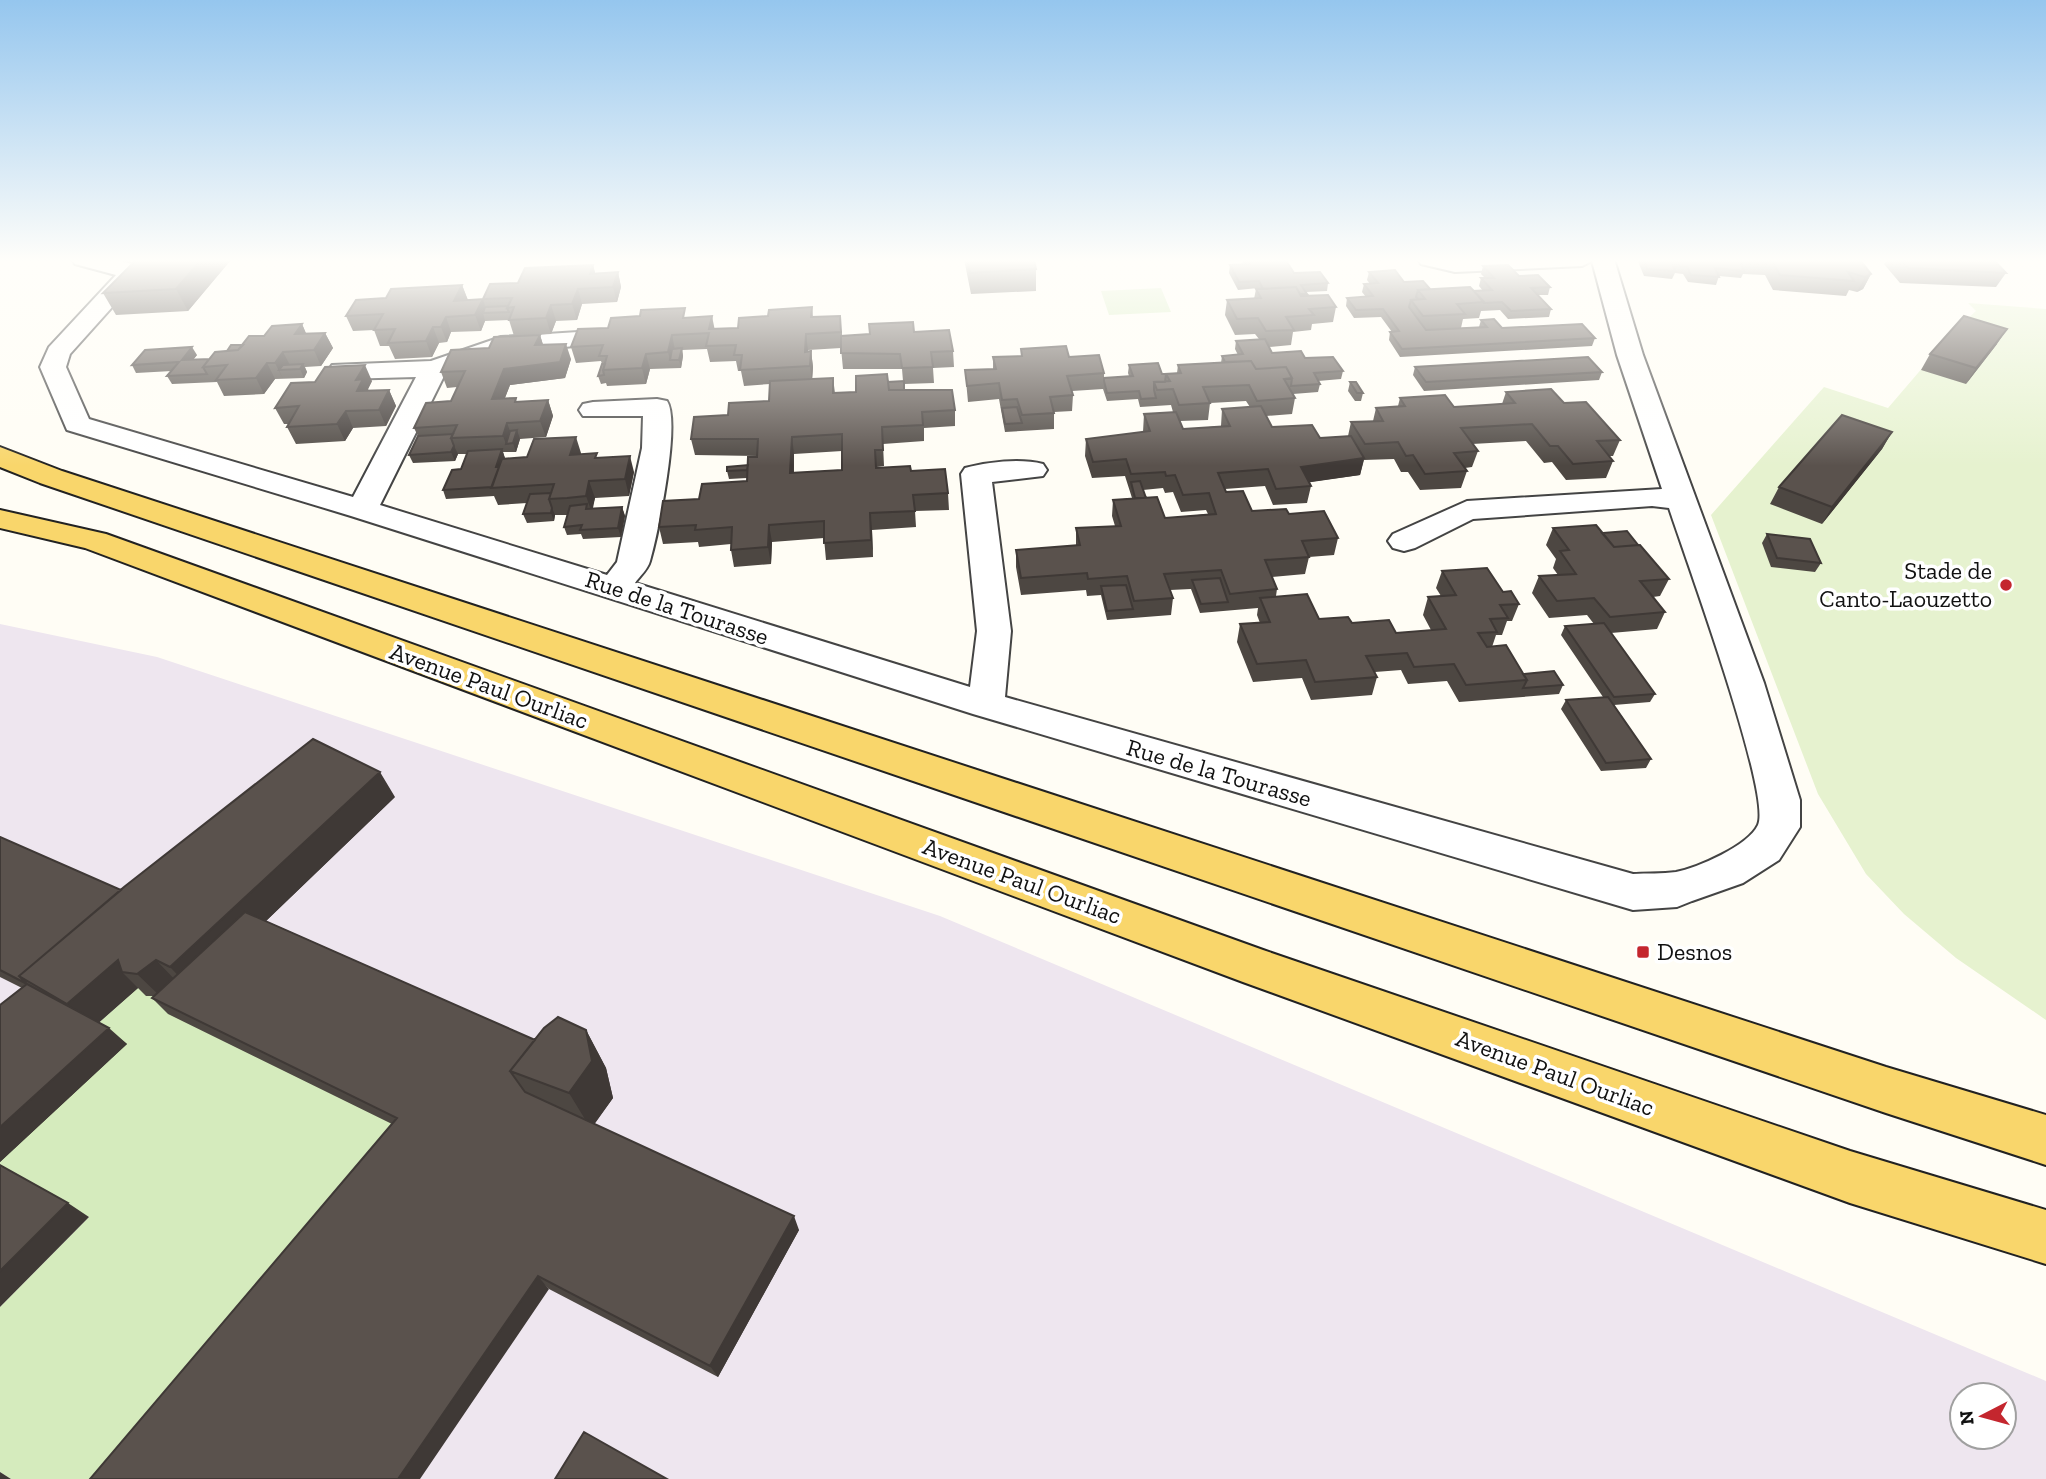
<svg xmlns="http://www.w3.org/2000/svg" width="2046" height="1479" font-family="'Zilla Slab',serif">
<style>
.industrial{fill:#eee6ef;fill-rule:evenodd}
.green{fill:#d5ebbd}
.pitch{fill:#e6f2cf}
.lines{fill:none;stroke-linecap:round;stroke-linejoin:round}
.minor-casing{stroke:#444;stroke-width:4}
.major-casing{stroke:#222;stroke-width:4}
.minor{fill:#fff;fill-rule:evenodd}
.major{fill:#f9d66b;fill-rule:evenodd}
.wall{fill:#4d4742;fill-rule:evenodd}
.shaded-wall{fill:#3f3936}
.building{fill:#5a524d;stroke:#3f3936;stroke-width:2;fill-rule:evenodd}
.poi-dot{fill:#c4262e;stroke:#fff;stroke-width:2.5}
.labels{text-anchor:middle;stroke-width:7;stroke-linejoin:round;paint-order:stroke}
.poi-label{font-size:24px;fill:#111;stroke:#fff;text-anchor:end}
.street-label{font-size:24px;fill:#111;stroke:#fff}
</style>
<rect width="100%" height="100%" fill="#fffdf5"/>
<path class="industrial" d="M0,624L157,657L940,916L2046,1381V1479H0ZM1962,1395H2004V1437H1962Z"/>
<path class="green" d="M1161,288L1171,312L1109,315L1101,291Z
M142,984L161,997L410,1133L121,1479H11L0,1472V1307L89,1217L0,1168V1162L94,1027Z"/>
<path class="pitch" d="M1968,303L2046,309V1020L1956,958L1904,914L1866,874L1818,794L1711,515L1824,387L1888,408L1954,331L1976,311Z"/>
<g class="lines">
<g class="minor-casing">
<path id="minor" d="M72,259H111L133,264L140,276L70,354L66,367L89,419L353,497L416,377L341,379L332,377L328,371L332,365L431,361L501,337L578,332L587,335L591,340L587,345L504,352L445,374L380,505L607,575L617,562L642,448L643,416H583L579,410L583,404L593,402L657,399L667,401C681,422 658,533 650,561C648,569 640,576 635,583L970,687L977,631L961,474L965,468C988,462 1020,458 1043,464L1047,470L1043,476L992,482L1011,631L1005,697L1633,874C1647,873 1662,874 1676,872C1697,868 1748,846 1758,825C1772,794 1684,554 1669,508L1652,506L1473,519L1415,548L1404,551L1393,548L1388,541L1393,534L1467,501L1662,489L1617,355L1592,261L1582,266L1455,272L1421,264L1418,259H1614L1643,355L1764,683L1800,800V827L1779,860L1743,883L1692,901L1677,907L1633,910L973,714L351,516L67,430L40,367L49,347L116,275L75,264Z"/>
</g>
<g class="major-casing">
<path id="major" d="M0,447L62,471L1886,1067L2046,1115V1165L1886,1113L40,483L0,467Z
M0,510L106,534L1263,950L1850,1151L2046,1210V1264L1850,1203L1243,982L85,548L0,528Z"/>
</g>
<use href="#minor" class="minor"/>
<use href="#major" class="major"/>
</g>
<path class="wall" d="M137,259H239L230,261L188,311L116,315L103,293Z
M964,259H1034L1036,269V291L971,294Z
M1241,259H1272L1274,262L1294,273L1328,283L1327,291L1306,292L1307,296L1336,307L1333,322L1312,324L1311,330L1293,332L1291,345L1269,347L1272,353L1305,358L1343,371L1341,379L1318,381L1320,384L1318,392L1293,394L1295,398L1292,414L1266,416L1272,427L1320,438L1348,436L1351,422L1373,421L1376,408L1398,406L1400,398L1454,407L1502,404L1506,392L1564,403L1620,440L1613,456H1609L1613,461L1606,478L1566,480L1552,462L1544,463L1526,441L1472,444L1478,451L1472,467L1465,468L1467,471L1461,488L1420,490L1408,472H1401L1394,459L1364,460L1360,475L1309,482L1311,486L1307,503L1273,505L1265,486L1225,489L1226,492L1252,511L1289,514L1338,538L1334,555L1309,557L1305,574L1272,577L1277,589L1276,596L1319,619L1352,623L1396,633L1431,630L1423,615L1428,597L1441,596L1436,588L1442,571L1503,592L1519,604L1512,621H1507L1502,635H1496L1492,647L1523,674L1563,685L1559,694L1459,702L1447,681L1408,684L1401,670L1375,672L1377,677L1372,695L1311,700L1302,678L1253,682L1237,642L1240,624L1260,623L1257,615L1258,608L1200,613L1191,589L1170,590L1173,598L1171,615L1107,620L1101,595L1087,596L1086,590L1021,595L1016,567V550L1076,546V528L1115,526L1112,516L1113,500L1132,498L1125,476L1092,478L1085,456L1086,439L1143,432L1144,414L1173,412L1171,405L1140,407L1138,399L1107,401L1103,389L1072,391L1073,395L1072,411L1054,412V429L1005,432L999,399L968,402L965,370L993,369V357L1021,356V349L1069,357L1104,373V378L1129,376L1128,373L1129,365L1162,374L1177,373L1178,365L1221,363L1222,356L1238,355L1235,349L1236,341L1259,339L1255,334L1235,335L1225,315L1227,300L1254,299L1256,289L1258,288L1238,290L1229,273L1230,265L1243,264ZM1246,401L1250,407L1222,409L1221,426L1183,429L1180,421L1208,420L1210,403ZM1163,488L1165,493L1173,492L1181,512L1206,510L1208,514L1165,518L1146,498L1143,490Z
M1637,259H1853L1871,274L1863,289L1857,292L1849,290L1846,296L1773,290L1765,275L1743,274L1741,278L1719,276L1716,285L1688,282L1683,274L1675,273L1672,279L1644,276Z
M1887,259H1993L2006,273L1996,287L1900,283L1884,264Z
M593,265L595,273L618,272L621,287L617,302L582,304L577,320L556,321L551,334L514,336L509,320L485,321L481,331L451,332L447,342L439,343L432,357L395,359L389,346H380L374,330L353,331L346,316L386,298L462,285L468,300L483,299L485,307L483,299L518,283Z
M1483,266L1519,276L1550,287L1548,295H1538L1551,309L1549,317L1508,319L1500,310L1481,311L1479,318L1463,319L1461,328L1479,327L1481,320L1502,328L1595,338L1592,346L1400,357L1389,340L1390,332H1392L1381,317L1354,318L1346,306L1347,298L1366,297L1362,292L1364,284H1370L1367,280L1369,272L1430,289L1474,291H1483L1479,286L1481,278H1485L1481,274Z
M812,307L813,317L842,331V336L914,332L953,351L954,367L933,368L934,383L904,384V390L955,410V426L924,428V441L883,444L884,466L877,467V468L911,471L948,493L949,510L915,511L916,527L872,530L873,557L826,560L824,538L772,542L771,564L734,567L731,550V544L699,547L698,542L663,544L659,527L699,499L747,481V478L729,479L727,471L748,465L757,457V456L695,455L691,439L728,415L769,401L770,384L744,386L741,371H738L736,361L710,362L707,349L682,350L683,356L681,368L650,369L646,384L607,386L606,383L601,384L598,376L602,364L601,361L576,363L571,347L608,328L687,317L715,329L738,328L768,316ZM841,348L843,369H902L903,381L889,390L835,393L833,378L812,379L813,367L811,351H808V350ZM842,451V470L794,473V454Z
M302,324L306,334L325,333L333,348L321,366L305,367L307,372L304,378L275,379L264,394L224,396L217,382L172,384L167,376L172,371L136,373L132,365L197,355L193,360L209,359L264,336Z
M540,335L543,345L571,359L565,378L510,385L505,398L518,402L548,400L553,416L546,437L520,439L516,452H503L505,459L581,453V454L598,458L634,472L629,496L595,498L592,508L622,507L625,516L621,537L583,539L581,534L567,535L564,527L567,515H555L554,521L527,523L523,514L527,503L498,505L494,496L446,499L443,490L461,469L467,454H458L455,461L413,463L409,455L418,436L414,428L451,401L457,387L447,388L441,372L489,348Z
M1997,344L1966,384L1921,370L1930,354Z
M1415,367L1602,372L1599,380L1424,391L1413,375Z
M372,381L368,389V391L389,390L396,406L386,426L353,428L345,441L296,444L287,427L289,424H284L275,408Z
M1350,382L1363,393L1361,401H1355L1348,391Z
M1892,432L1882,449L1822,524L1770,504L1779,487Z
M1553,528L1602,533L1638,545L1669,579L1660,596L1653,597L1665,612L1657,629L1611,633L1655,694L1650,702L1614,705L1651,759L1646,768L1601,771L1561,709L1566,700L1603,697L1561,635L1565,626L1594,624L1587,615L1549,618L1532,593L1539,576L1558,575L1553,568L1556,559L1546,545Z
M1767,534L1821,563L1815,572L1771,567L1762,543Z
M395,797L266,921L535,1040L586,1030L606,1068L613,1098L594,1124L799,1230L718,1377L549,1289L392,1124L168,1014L152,998L153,996H146L138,988L99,1022L127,1044L0,1162V1005L22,988L0,977V837L121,890Z"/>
<path class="shaded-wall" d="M202,259H239L230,261L188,311L176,289Z
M593,265L597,280L594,289L590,274Z
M618,272L621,287L617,302L613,287Z
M1871,274L1863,289L1857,292L1865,277Z
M462,285L468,301H454Z
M578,289L582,304L577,320L572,304Z
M483,299L487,313H483L485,321L481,331L475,315Z
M551,305L556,321L551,334L546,318Z
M712,316L715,331L709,329Z
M446,317L451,332L447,342L441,327Z
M302,324L309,340L295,334Z
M433,327L439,343L432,357L426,341Z
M2007,329L1997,344L1966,384L1976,368Z
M325,333L333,348L321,366L314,350Z
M806,334L808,350L807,367L805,352Z
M540,335L545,351L535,345Z
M672,335L675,350L670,360L668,352Z
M566,344L571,359L565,378L510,385L498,415L492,399L504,369Z
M192,347L197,355L186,368L182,360Z
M682,348L683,356L681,368L679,360Z
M811,351L813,367L812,382L810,366Z
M283,352L291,367L279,370L283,379L275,363Z
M646,354L650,369L646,384L642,368Z
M267,363L275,379L264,394L256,378Z
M303,364L307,372L304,378L300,369Z
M365,365L372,381L368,389L371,395L357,391L356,380Z
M389,390L396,406L386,426L379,410Z
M548,400L553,416L546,437L540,421Z
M346,411L353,428L345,441L337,424Z
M507,423L513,439L506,444L503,436Z
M517,430L520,439L516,452L513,443Z
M1892,432L1882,449L1822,524L1832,507Z
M576,437L581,453L576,472L570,455Z
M792,437L794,454L793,490L790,473Z
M454,446L458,454L455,461L451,452Z
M502,449L505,458L500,476L496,467Z
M630,456L634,472L629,496L625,479Z
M1364,458L1360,475L1298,484L1301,467Z
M589,481L595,498L592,513L586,496Z
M622,507L625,516L621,537L618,528Z
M552,508L555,515L554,521L551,513Z
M870,513L872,530L873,557L871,540Z
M769,525L772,542L771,564L768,547Z
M380,772L395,797L193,991L170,967Z
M118,960L122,972L138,988L94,1027L67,1004Z
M156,960L179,984L161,997L137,974Z
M109,1028L127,1044L0,1162V1127Z
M586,1030L606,1068L613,1098L591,1129L569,1093Z
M68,1203L89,1217L0,1307V1271Z
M794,1216L799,1230L718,1377L710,1366Z
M538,1276L549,1289L420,1479H398Z
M0,1472L11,1479H0Z"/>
<path class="building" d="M137,259H202L176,289L103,293Z
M967,259H1034L1036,269L970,273Z
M1246,259H1272L1274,262H1287L1294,273L1320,272L1328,283L1301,285L1307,294H1300L1296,287L1263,289L1259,281L1239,282L1230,265L1249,264Z
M1643,259H1738L1744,271L1715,268L1719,277L1691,275L1687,266L1673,265L1675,271L1647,269Z
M1750,259H1851L1860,260L1871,274L1865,277L1848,272L1854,281L1780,275L1772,261Z
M1900,259H1993L2006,273L1908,268Z
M593,265L590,274L618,272L613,287L578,289L572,304L551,305L546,318L509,320L514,307L507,308L512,298L483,299L490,284L518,283L525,268Z
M1508,265L1519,276L1538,275L1550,287L1531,288L1551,309L1511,311L1502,302L1484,303L1474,291L1492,290L1481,278H1494L1483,266Z
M1395,270L1404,282L1423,281L1430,289L1418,290L1416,297L1418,299L1411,300L1409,307L1426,330L1487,327L1481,320L1494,319L1502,328L1582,324L1595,338L1402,349L1390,332L1399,331L1383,309L1356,310L1347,298L1373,296L1364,284L1378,283L1369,272Z
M462,285L454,301L483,299L475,315L446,317L441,327H433L426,341L388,343L395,329L374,330L383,314L346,316L356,300L386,298L391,289Z
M1296,287L1301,296L1328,295L1336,307L1309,309L1314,315L1286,317L1294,330L1266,331L1258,318L1237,319L1227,300L1261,298L1256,289Z
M1470,287L1484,302L1457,304L1465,314L1423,316L1411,300L1425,299L1418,290Z
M508,306L507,308L509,312L483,313L485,307Z
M812,307L811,317L840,316L841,332L806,334L805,352L811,351L810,366L740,370L742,355H734L736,345L706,346L709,333L672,335L668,352L646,354L642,368L603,370L607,356H599L603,345L571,347L578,329L608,328L611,318L640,316L641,310L685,308L683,318L712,316L709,329L738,328L739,318L768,316L769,310Z
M1964,316L2007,329L1976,368L1930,354Z
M913,322L914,332L949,330L953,351L931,352L933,367L902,368L900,354L841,353V336L870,334L869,324Z
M302,324L295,334L325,333L314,350L283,352L275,363H267L256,378L216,380L227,365L203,367L215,352L238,350L249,336H264L272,326Z
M540,335L535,345L566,344L560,362L504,369L492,399L516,398L515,402L548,400L540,421L507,423L503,436L451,438L457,425L414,428L426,403L451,401L465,371L441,372L451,350L489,348L494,337Z
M1265,339L1272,353L1301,351L1305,358L1333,357L1343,371L1314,373L1320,384L1291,386L1292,378L1286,367L1256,369L1251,361L1225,362L1222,356L1243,354L1236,341Z
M231,345H243L238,350L227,351Z
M1066,346L1069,357L1099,355L1104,373L1067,376L1073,395L1050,397L1054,413L1022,415L1017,399L1002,400L999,383L967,386L965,370L996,369L993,357L1022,356L1021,349Z
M192,347L182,360L209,359L203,367L207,374L167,376L179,362L132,365L145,350Z
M682,348L679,360H670L672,349Z
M1588,357L1602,372L1426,382L1415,367Z
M1251,361L1256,369L1286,367L1292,378L1284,379L1295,398L1257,401L1249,385L1203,387L1210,403L1179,405L1173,389L1157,390L1154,382L1170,381L1166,374L1181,373L1178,365Z
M1158,363L1162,374H1166L1165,382H1154V390L1156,398L1141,399L1139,391L1107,393L1104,381V378L1133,376L1129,365Z
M303,364L300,369L279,370L283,365Z
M602,364H605L603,370L604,375L598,376Z
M365,365L356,380L363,379L357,391L389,390L379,410L346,411L337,424L287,427L299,406L275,408L291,383L315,382L325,367Z
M887,374L889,390H952L955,410L922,412L923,425L882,427L883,450H875L876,468L910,466L911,471L945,469L948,493L913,495L915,511L870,513L871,540L824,543V521L795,523L769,525L768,547L731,550L732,527L695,530L696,525L659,527L663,501L699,499L702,484L747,481L748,457H757L758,439H691L694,417L728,415L729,403L769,401L770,381L833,378V393L856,392V376ZM842,434V470L790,473L792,437Z
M904,381V390H889L888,382Z
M1350,382H1356L1363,393H1357Z
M1551,389L1564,403L1586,402L1620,440L1597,441L1613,461L1573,464L1558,446H1550L1532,424L1461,428L1478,451L1454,453L1467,471L1425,474L1413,455L1406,456L1398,442L1365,444L1351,422L1383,421L1376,408L1405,406L1400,398L1445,395L1454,407L1486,405L1515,403L1506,392Z
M1261,406L1272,427L1312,425L1320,438L1351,436L1364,458L1301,467L1311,486L1276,489L1268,469L1218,473L1226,492L1243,491L1252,511L1286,509L1289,514L1324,511L1338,538L1302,541L1309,557L1265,560L1277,589L1230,594L1221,570L1164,574L1173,598L1134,601L1127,576L1088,579L1087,573L1021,578L1016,550L1080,545L1076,528L1121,526L1113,500L1157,497L1165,518L1216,514L1209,493L1183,495L1175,475L1166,476L1165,472L1131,474L1126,459L1093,462L1086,439L1150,431L1144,414L1176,412L1183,429L1230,426L1222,409Z
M1017,407L1022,423L1005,424L1002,408Z
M1842,415L1892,432L1832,507L1779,487Z
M517,430L513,443L506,444L510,431Z
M453,434L451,438L454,446L451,452L409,455L418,436Z
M576,437L570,455L597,453L595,458L630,456L625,479L589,481L586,496L567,498L549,499L554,484L491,488L502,459L527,457L534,439Z
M502,449L496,467H499L492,487L443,490L452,470L461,469L468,451Z
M748,465L747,470L727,471V467Z
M1140,481L1146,498H1135L1131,482Z
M551,493L549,499L552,508L551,513L523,514L530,494Z
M587,504L586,509L622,507L618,528L580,530L582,525L564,527L570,506Z
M1596,525L1614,547L1640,545L1669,579L1640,581L1665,612L1610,617L1594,598L1557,601L1539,576L1576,574L1560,551L1569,550L1553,528Z
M1627,531L1638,545L1614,547L1602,533Z
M1767,534L1810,539L1821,563L1777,558Z
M1487,568L1503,592L1511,591L1519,604L1500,605L1508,618L1490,619L1497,632L1478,633L1487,647L1506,645L1527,680L1466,685L1454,664L1414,667L1407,653L1366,656L1377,677L1315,682L1306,660L1257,664L1240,624L1270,622L1260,598L1307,594L1319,619L1348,617L1352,623L1389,620L1396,633L1446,629L1428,597L1456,595L1442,571Z
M1220,578L1228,602L1201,604L1192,580Z
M1126,585L1133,609L1107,611L1101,586Z
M1604,623L1655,694L1614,697L1565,626Z
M1554,671L1563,685L1523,688L1527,680L1523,674Z
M1608,697L1651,759L1606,763L1566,700Z
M313,739L380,772L170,967L156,960L137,974L122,972L118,960L67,1004L19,976L124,887Z
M0,837L121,890L19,976L27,984L0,970Z
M245,912L535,1040L510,1071L525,1092L794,1216L710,1366L538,1276L398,1479H90L397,1118L152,998Z
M27,984L109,1028L0,1127V1005Z
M558,1017L586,1030L592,1061L569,1093L510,1071L544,1028Z
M0,1165L68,1203L0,1271Z
M584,1432L667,1479H555Z"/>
<linearGradient id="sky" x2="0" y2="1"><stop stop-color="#95c6ee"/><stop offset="0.56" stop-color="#fffefa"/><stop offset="1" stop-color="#fffefa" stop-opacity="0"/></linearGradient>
<rect width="2046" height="466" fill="url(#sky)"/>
<g class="poi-dot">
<circle cx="2006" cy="585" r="7"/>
<rect x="1636" y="945" width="14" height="14" rx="3.5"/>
</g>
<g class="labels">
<g class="poi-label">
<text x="1992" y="579">Stade de<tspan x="1992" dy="28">Canto-Laouzetto</tspan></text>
<text x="1657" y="960" text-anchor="start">Desnos</text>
</g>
<g class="street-label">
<text transform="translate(677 608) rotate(18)" y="8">Rue de la Tourasse</text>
<text transform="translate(489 686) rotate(20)" y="8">Avenue Paul Ourliac</text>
<text transform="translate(1219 773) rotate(16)" y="8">Rue de la Tourasse</text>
<text transform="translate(1022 881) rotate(20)" y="8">Avenue Paul Ourliac</text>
<text transform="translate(1555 1073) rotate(20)" y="8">Avenue Paul Ourliac</text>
</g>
</g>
<g transform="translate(1983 1416) rotate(264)"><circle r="33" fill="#ffffff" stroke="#a0a0a0" stroke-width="2"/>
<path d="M0-5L12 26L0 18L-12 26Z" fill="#c4262e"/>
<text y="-10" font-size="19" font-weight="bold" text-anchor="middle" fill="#111111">N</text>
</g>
</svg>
